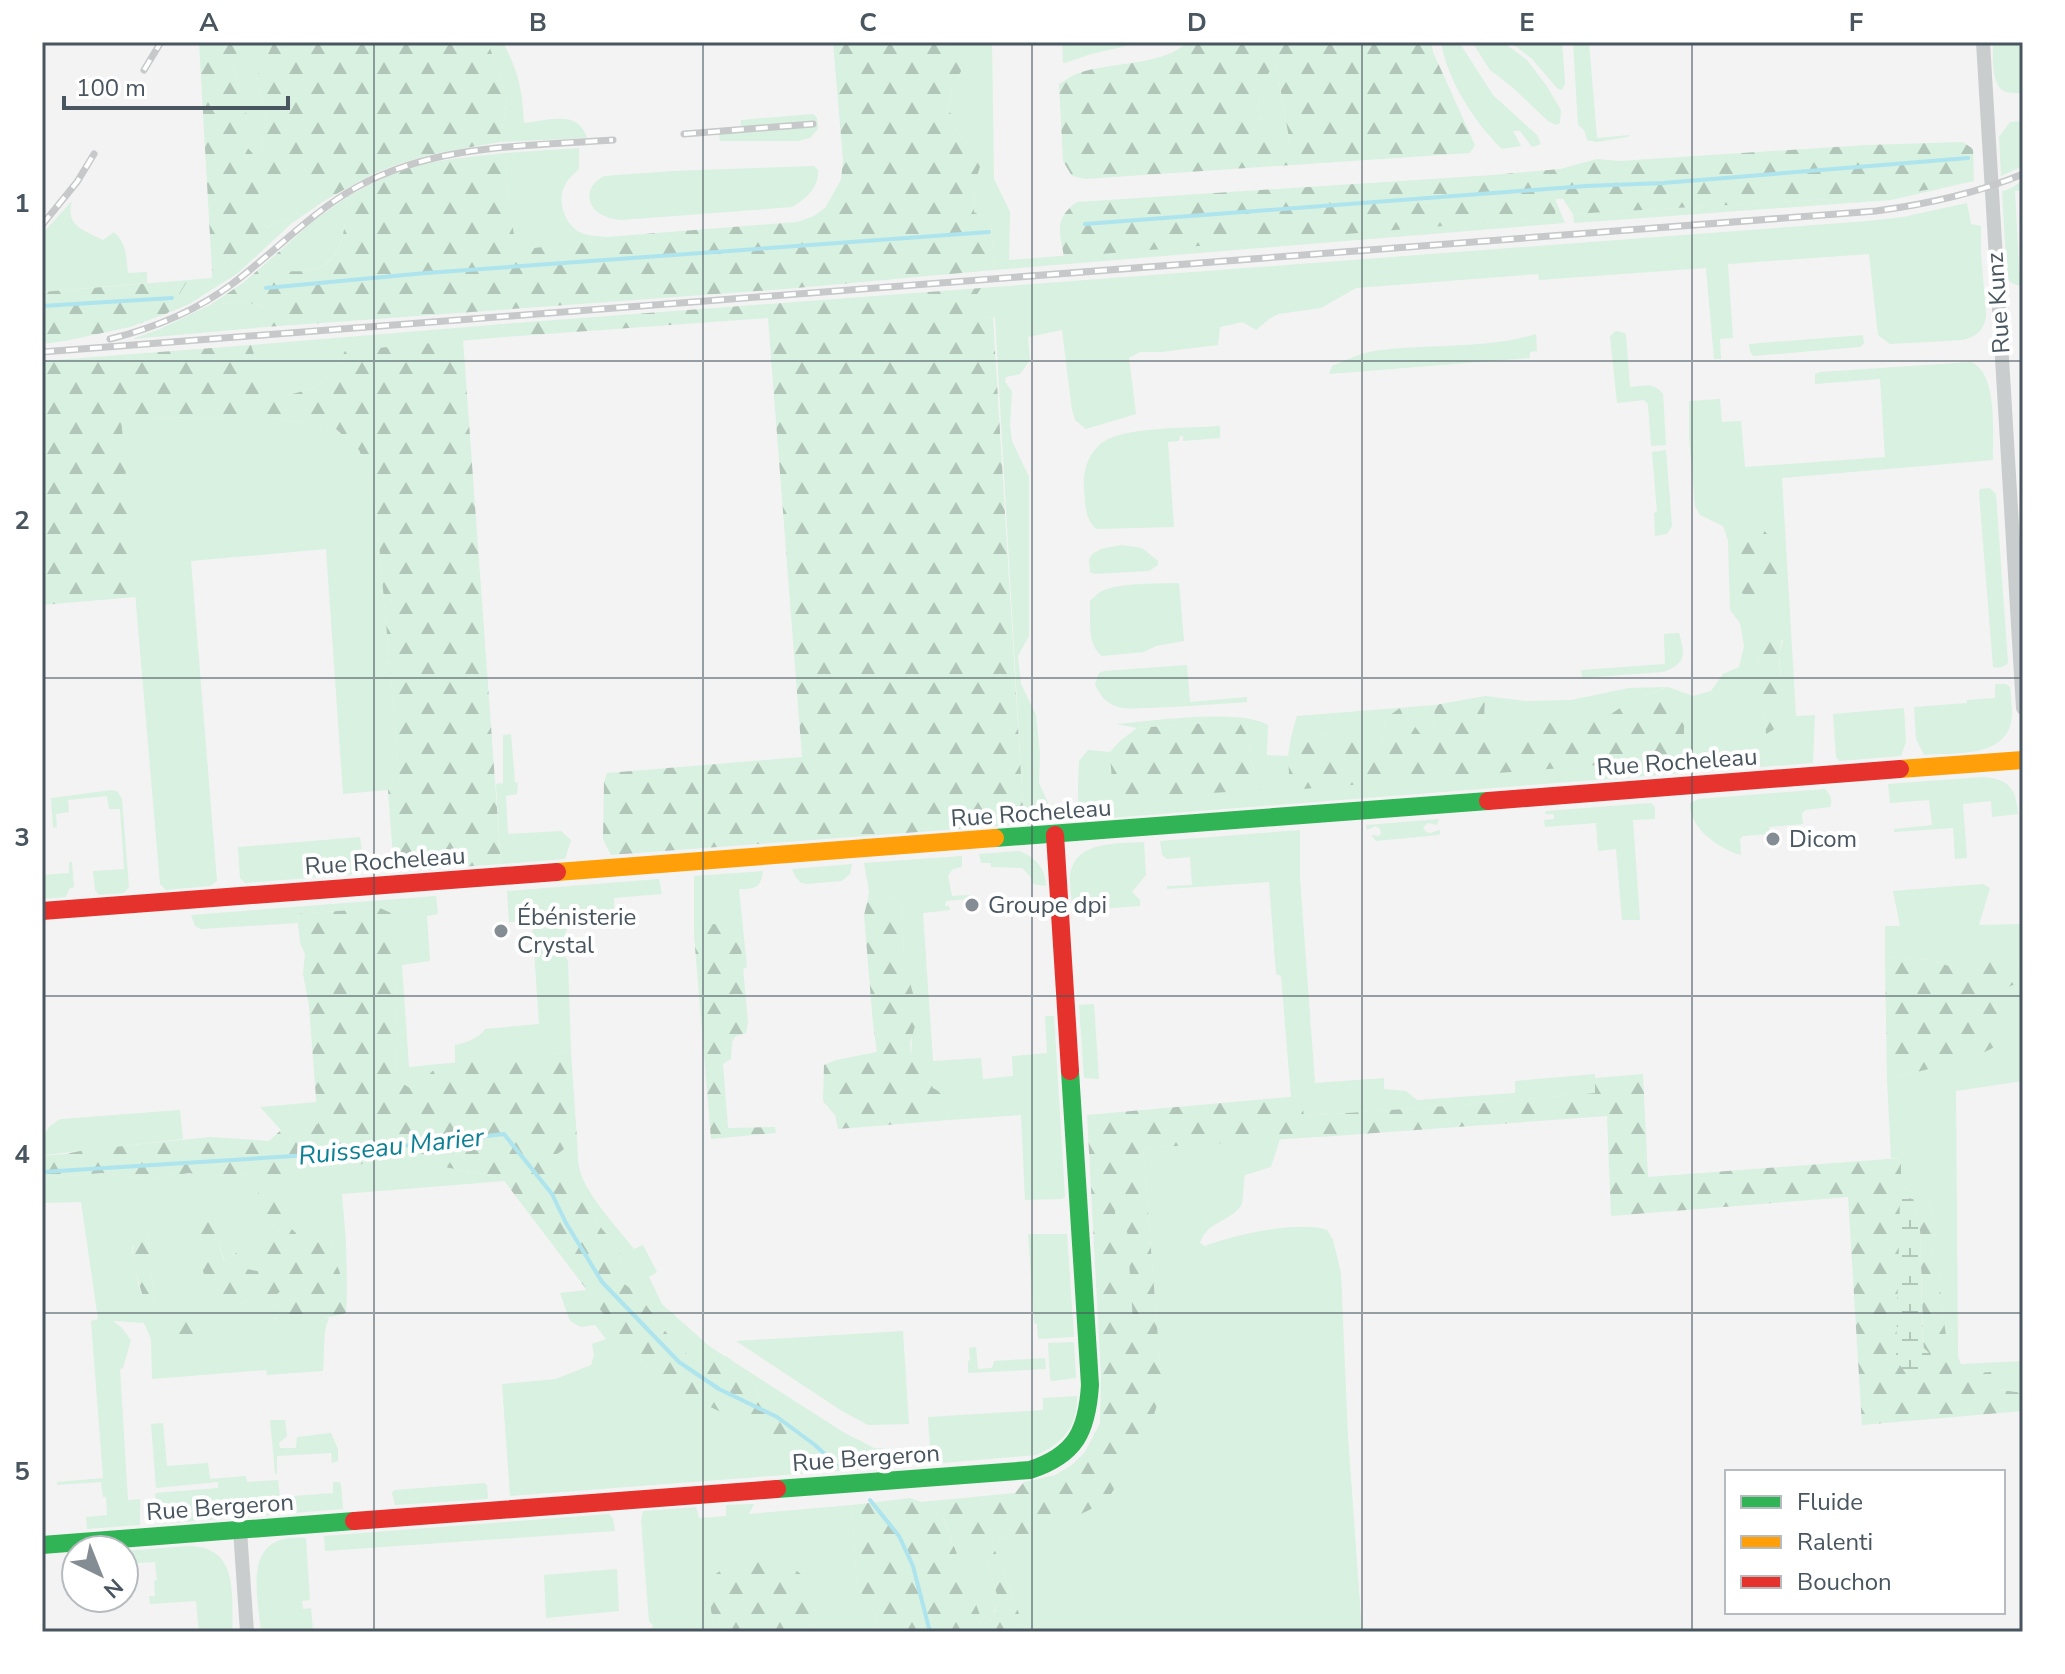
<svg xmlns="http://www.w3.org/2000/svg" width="2065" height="1674" font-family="'Nunito Sans',sans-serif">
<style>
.grass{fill:#d8f1e0;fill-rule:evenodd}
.forest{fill:url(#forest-firs);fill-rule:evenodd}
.wetland{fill:url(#wetland-marsh)}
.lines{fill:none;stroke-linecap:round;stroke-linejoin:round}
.stream{stroke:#ade4ee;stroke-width:4}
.street{stroke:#cacdce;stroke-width:14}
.fast{stroke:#30b455;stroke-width:18}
.slow{stroke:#ff9f0a;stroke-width:18}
.jam{stroke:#e5322d;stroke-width:18}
.rail-casing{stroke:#c6c8c9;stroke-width:7}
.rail{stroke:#fff;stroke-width:4;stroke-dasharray:12;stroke-linecap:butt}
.grid{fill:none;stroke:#49565f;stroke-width:2;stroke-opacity:0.55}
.poi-dot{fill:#848d93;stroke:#fff;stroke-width:3}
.labels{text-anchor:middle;stroke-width:8;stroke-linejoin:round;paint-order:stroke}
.street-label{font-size:24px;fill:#49565f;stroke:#fff}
.poi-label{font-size:24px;fill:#49565f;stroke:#fff;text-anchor:start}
.water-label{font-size:26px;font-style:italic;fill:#0e8096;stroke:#fff}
.neatline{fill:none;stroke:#49565f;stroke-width:3}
.grid-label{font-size:26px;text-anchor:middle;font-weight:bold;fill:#49565f}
</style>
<defs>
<pattern id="forest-firs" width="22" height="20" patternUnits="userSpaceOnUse" patternTransform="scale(2)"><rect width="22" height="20" fill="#d8f1e0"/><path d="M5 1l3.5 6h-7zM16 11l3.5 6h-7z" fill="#b1c6b9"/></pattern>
<pattern id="wetland-marsh" width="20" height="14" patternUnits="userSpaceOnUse" patternTransform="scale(2)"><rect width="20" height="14" fill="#d8f1e0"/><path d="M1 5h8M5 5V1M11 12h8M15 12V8" fill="none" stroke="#b1c6b9"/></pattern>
</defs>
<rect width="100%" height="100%" fill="#f3f3f3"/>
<path class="grass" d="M242,42H274L257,76L267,124L263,133L262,154L255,156L247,147C247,132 248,117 244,103C235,74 227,71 242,42Z
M488,42H503C519,74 522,88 524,123C548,121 578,109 587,138L500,142L507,98Z
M935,42H992L994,179L1010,212L1009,260L1555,217V199L1565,223L994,270L991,222L974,212L975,182L980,167L971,148L956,130L949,108L952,90L962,69L957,52Z
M1062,42H1144L1091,54L1065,63H1063Z
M1441,42H1459L1493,95L1537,135L1541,144L1532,147L1520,131H1513L1521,146L1502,149C1475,123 1447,80 1441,42Z
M1472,42H1503L1527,60L1546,85L1561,110L1560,123L1556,125L1548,121L1512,87L1490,70Z
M1510,42H1562L1565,83L1562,90L1557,88L1532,59Z
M1573,42H1589L1597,138L1630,135L1627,137L1597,142L1587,140L1584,130L1578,125Z
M1993,42H2023V93C2016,93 2008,94 2002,90C1991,81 1993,55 1993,42Z
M1273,65L1277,69L1290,145L1271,148L1265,124L1257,113L1262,83Z
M813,114L817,118L818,129L810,138L798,141H720L719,134L814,126V121L741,128V120Z
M2023,121V166L2001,176L1999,137L2010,122Z
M579,148V169C575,173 569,178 566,183C557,198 562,219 576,230C584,236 597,236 607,237L600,240L526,250L514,234L509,206L505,153Z
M814,166L818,170C819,188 807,198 792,207L621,220C616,219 612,219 607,217C585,209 583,187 604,176L672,171Z
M305,170L324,201L292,223L286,218L266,228L262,224L269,204L285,195Z
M1974,181L1891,200L1574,223L1573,214L1899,195Z
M2023,181V190L2015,191L2020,286L2011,283L2007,278L2002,191C2010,190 2016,184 2023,181Z
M347,197C345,226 345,262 311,270C302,272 290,271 280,271L278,266L284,256L281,250L312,222Z
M72,201C65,226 84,230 103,240L114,232C127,244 126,257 128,273L147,272V283L42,292V234Z
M1967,203L1971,224L1981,226V252L1986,313C1986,328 1978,336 1963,340L1890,344L1878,335L1869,254L1728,264L1733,338L1720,339L1721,359H1714L1706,268L1539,280L1538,274L1356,288L1321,308L1278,314L1269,319L1256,330L1243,322L1220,327L1218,345L1161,352H1140L1129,358L1136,414L1086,429L1075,420L1072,410L1062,330L1028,337L1030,360L1020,374L1006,377L1005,382L1012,391L1010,426L1012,441L1029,477V636L1018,656L1021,684L1036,715L1040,754L1039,783L1049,805L1063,804L1064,821L1024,824L995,317L975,318V298L981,288L1868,221L1903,217Z
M225,254L238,273L189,304L168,313L188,280L212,278V271Z
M242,302L262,305L266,314V327L132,339L160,329L210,305Z
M503,324L505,337L346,351L334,371L315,388L287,395C262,379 260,373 251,345Z
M1616,331L1625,333L1626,336L1630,387C1644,386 1654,382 1663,394L1666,445L1651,446L1648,404L1644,400L1617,403L1610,336Z
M1536,334L1537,351L1530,352V358L1329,374L1332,366C1345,361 1360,353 1374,351C1428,343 1482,350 1536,334Z
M1863,335L1864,343L1860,347L1753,356L1750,351L1749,344Z
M1971,362C1999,374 1992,434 1993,460L1782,478L1796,716L1815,715L1813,763L1083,820C1075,808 1079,776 1079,761L1088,750L1110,752L1114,799L1255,772L1250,757L1249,739L1205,723L1137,728L1116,724C1151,721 1240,708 1268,725L1267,755L1288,756L1291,790L1684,724L1667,687L1630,701L1604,720L1580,710V733L1564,740L1531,728L1522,737L1498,744L1484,724L1485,696L1527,701L1571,700L1629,688L1668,687L1693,696L1711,691L1723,674L1739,667L1744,646L1740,623L1730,610L1728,540L1723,526L1700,515L1695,506L1689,438V401L1720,399L1722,422L1741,421L1745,467L1885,457L1880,379L1815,384V374L1820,372ZM1783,639L1779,655L1781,678L1766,733L1758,654Z
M120,417L273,418L336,429L359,450L374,488L400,782L388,790L343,794L326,549L191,561L217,881L210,886L166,890L160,884Z
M1220,426V438L1183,441V436H1180L1179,441L1168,442L1174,527L1096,529C1085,519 1085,503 1084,488C1082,468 1092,444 1113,437C1141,427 1189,428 1220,426Z
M1666,450L1672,526L1667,534L1655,536L1654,513L1657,512L1652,452Z
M1990,488L1996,494L2008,663C2004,667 1998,669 1993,667L1979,493L1980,489Z
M1121,545L1142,548L1158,561V565L1149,571L1094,574L1090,572L1089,560L1092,554L1101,549Z
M1179,583L1184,641L1156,646L1144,652L1102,656C1086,644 1091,619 1090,601C1093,598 1097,594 1100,592C1119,582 1157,584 1179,583Z
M1679,633C1685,655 1687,663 1663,672L1582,678L1581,670L1665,664L1664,634Z
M1187,665L1190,702L1247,697V702C1214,704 1180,707 1147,708C1137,708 1125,710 1115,706C1105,702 1099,694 1095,684L1099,673L1104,671Z
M1996,684H2006L2010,687C2011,696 2012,705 2012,713C2011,759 1957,752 1924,755L1916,739L1914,707L1967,703V700L1995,698V685Z
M1435,705L1433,732L1428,745L1406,723L1386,718L1381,746L1369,752L1334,734L1319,735L1301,730L1291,737L1297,716Z
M1904,708L1906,742L1901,756L1839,761L1836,757L1833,714Z
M511,734L515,782L518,783L517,794L506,796L508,834L561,831L571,840L565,859L501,864L496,784L503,783V735Z
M1983,777C2009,779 2016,788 2018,814L1992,817L1991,801L1963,804L1967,858L1955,859L1953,828L1894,832V829L1932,825L1929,800L1890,803L1888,784Z
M1825,789C1830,795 1833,799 1830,807L1805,810L1802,814L1803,824L1769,827L1770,834L1743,836L1740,839L1741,855C1719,849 1689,828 1690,803L1699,799Z
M112,790L118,792L122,799L129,887L124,893L99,895L95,890L93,871L124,869L120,809H109L107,796L68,800L69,812L56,814L57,827L53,828L51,798Z
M1651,803L1655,807V819L1633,820L1640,920H1622L1616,849L1598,851L1596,823L1545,827L1544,820L1554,819V816L1553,814H1545L1546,811Z
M1439,819L1437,825L1428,823L1423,827L1426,832L1430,833L1440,830V834L1438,835L1376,841L1371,835L1379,836L1381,834L1380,829L1376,826L1367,830L1366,825Z
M1300,830V878L1315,1083L1384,1078V1089L1406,1091L1417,1100L1515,1093V1081L1595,1074V1093L1461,1105L1303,1116L1301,1096L1291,1097L1281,976L1276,974L1269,882L1167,889V886L1192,885L1190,857L1167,859L1162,855L1160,841Z
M360,837C361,849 366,864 359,874L245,883L240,878L238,847Z
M1144,842L1146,875L1132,892L1140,900V906L1072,911C1072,900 1070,889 1070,878C1072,840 1117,844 1144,842Z
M1019,851C1036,857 1045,868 1046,886L1033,884L1030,876L1022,868L991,867V863H981L979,854Z
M962,856V867L953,869L948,875L952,896L969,895L970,899L946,901L945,906H949L950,910L923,913L933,1061L981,1058L983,1079L1013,1076L1012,1056L1047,1053L1045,1016H1054L1065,1197L1062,1199L1025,1200L1021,1115L949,1120L944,1099L933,1088L927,1075L919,1070L911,1058L912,1035L904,961L902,900L895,896L868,899L869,891L864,863Z
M69,862H72L74,887L69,889L66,897L42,899V875L69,873Z
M852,864L850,874L842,881L807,884L801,883L795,876L792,869Z
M763,871C761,888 755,889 739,889L747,967L743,969L740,935L707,925L694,935V876Z
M659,879L662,894L614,898V912H595L594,917C590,917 585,916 581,918C564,923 558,947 568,961L571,1052L455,1063V1045C466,1043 479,1038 485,1029L539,1024L532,921L509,922L507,891Z
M1983,884L1990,888L1979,925L2023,924V967L2011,957L1978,953L1959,970L1933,960L1885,957V926H1900L1893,891Z
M436,896L438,914L427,916L430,961L402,965L409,1067L439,1064L421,1083L410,1088L402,1083L396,1069L398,1049L395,982L380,908L297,914L298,923L201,929L195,926L191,915Z
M2017,983L2023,984V1081L1956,1091L1958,1357L1961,1364L2023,1361V1393L1994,1389L1990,1372L1952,1375L1941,1302L1939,1266L1931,1259L1935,1231L1929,1200L1901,1187V1158H1891L1887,1079C1907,1074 1989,1057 1999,1043C2007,1031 1998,1013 1994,1001L2006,988Z
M1094,1004L1099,1079L1084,1078L1079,1005Z
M317,1102L318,1125L298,1142H292L287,1131L281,1130L260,1107Z
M180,1110L183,1139L45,1155C44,1135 42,1129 61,1119Z
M577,1139C578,1149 577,1161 580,1171C587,1196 618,1228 634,1249L643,1245L657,1272L649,1277L662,1304L709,1346L843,1432L874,1448L898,1450L903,1459L902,1466L510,1496L502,1384L556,1379L591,1365L594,1355L592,1344L606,1339L595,1325L581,1327L570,1321L560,1293L587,1290L616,1333L632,1353L660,1379L793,1446L796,1429L760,1400L750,1375L702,1365L677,1347L638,1294L623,1283L619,1248L602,1229L577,1183L559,1171L548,1168L544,1164L546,1158L559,1153Z
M1280,1139L1271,1167L1245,1175C1243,1182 1244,1202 1241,1206C1229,1222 1206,1222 1200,1243L1205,1246C1233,1235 1299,1220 1327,1230L1333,1240L1341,1273L1348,1436L1362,1632H1026L991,1540L1045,1531L1162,1388L1143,1148Z
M400,1154L413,1161L502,1178L505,1181L342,1194L346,1242L347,1292L334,1257L332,1240H319L299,1247L278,1229L266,1258L257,1271L247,1269L233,1254L225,1262L219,1244L214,1217L198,1258L202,1267L240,1304L259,1295L277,1294L288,1286L300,1290V1297L269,1307L274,1319L329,1318C322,1332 325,1354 323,1371L267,1375L266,1370L152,1379L151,1339L144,1323L113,1321L122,1328L131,1340L123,1368L120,1369L128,1500L140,1499V1525L87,1529L86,1517L107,1515L106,1497H103L101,1482L57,1485V1482L103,1478L91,1321L98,1319L81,1202L42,1203V1178L102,1173L145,1178L164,1177L189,1173L207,1176L257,1174L260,1210L288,1204V1168L295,1165H317L339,1170ZM146,1220L155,1310H154L147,1307L138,1284L132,1248Z
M1123,1192L1125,1201L1135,1336L1123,1335L1113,1194Z
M1028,1234H1067L1074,1337L1038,1339L1037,1324L1034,1323Z
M903,1331L909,1424L868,1425L842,1411L736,1341Z
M1074,1342L1076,1378L1052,1381L1050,1379L1048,1343Z
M976,1347L978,1369L992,1368L994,1361L1045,1358L1046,1369L968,1373V1361L970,1360L969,1348Z
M1077,1396C1078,1426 1062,1444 1036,1455L931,1464L928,1417L1043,1410V1398Z
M270,1420H285L287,1436L279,1443L280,1448H296L297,1437L331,1433L338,1449V1461L332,1463L331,1453L277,1456V1474H275Z
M163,1423L167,1466L208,1463L210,1479L246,1476L247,1482L278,1480L280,1497L333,1493V1482H339L341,1484L343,1509L158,1524L155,1493L218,1488V1482L156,1488L151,1424Z
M484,1483L487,1485L488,1497L487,1499L395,1505L392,1493L394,1490Z
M754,1504L749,1514L852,1505L857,1587L875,1612L878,1632H812L816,1608L709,1595L714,1632H650L653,1626L649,1621L641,1521L643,1511L696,1507L699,1518L726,1516V1505Z
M609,1514L613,1519L615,1531L325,1551L324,1536Z
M956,1514L975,1547L986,1557L999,1602C996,1610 990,1618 980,1616L943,1516Z
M306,1538L310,1600L302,1601L303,1609L311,1608L313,1630L311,1632H261C259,1604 245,1552 280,1540C288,1537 297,1538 306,1538Z
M189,1546C240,1547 231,1595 233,1632H199L196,1601L150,1604L149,1596H155L154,1581L157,1580L155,1562L124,1564V1551Z
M617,1569L619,1611L546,1618L544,1575Z"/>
<path class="forest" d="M199,42H242C227,71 235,74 244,103C248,117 247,132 247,147L255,156L262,154L263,133L267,124L257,76L274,42H488L507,98L500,142C467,148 434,152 402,163C375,171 349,187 324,201L305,170L285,196L269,204L262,224L267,228L286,218L292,223L238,273L225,254L212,271Z
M833,42L864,43L935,42L957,52L962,69L952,90L949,108L956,130L971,148L980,167L975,182L974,212L991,222L994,270L785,289L266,327V314L262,305L242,302L210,305L243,283L281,250L285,256L278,266L280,271C290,271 302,272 312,270C345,262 345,226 347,197C369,185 392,172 416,166C445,158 475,157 505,153L509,206L514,234L526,249L600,240L607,237L797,222L814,216L825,208L841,180L843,160Z
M1186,42H1431L1433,52L1475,145L1470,153L1085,179L1072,176L1063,161L1059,84C1066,80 1074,74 1082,72C1108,63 1171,64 1186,42ZM1274,65L1277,69L1290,144L1272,148L1265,124L1257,113L1262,83Z
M1963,142L1973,149L1974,181L1899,195L1573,214L1563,199H1556L1555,217L1064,257C1060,232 1053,219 1077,202L1493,175L1560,169L1597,159L1619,161L1867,145Z
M188,280L168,313L130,327L65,341L42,344V292Z
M981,288L975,298V318L993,317L1024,824L611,855L603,839L604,782L607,773L802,757L768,318L505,337L503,324Z
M463,340L501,864L394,872L388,790L400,782L374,488L359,450L336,429L273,418L121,417L136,597L42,605V361L251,345C260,373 262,379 288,395L315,388L334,371L345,351Z
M1749,514L1779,547V575L1776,590L1767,596L1750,600L1742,593L1734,537Z
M1771,621L1779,626C1784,643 1779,645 1779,660C1780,676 1784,692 1787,707L1773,730L1766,734C1764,701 1752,652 1763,623Z
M1668,687L1684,724V758L1290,790L1288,756L1291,737L1301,730H1313L1319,735L1334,734L1370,751L1381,746L1386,718L1400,708L1406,723L1413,724L1428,744L1433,732L1435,705L1485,696L1484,724L1498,744L1522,737L1531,728L1549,721L1564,740L1580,733V710L1593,705L1604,719L1630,701Z
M1205,723H1240L1249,739L1250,757L1260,790L1113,799L1110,752L1120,741L1137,728Z
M895,896L902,900L904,961L914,997L916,1023L910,1043L911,1058L919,1070L927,1075L933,1088C946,1094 946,1107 949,1120L838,1129L835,1115L823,1101L824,1065L836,1060L877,1052L873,1024L864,915L868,899Z
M380,908L391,913L395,919V982L398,1049L396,1069L402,1083L410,1088L421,1083L439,1064L571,1052L577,1139L559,1153L547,1158L545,1164L548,1168L559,1171L577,1183L602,1229L619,1248L623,1283L638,1294L677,1347L702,1365L726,1356L750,1375L760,1400L797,1429L798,1442L793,1446L685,1395L660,1379L632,1353L616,1333L587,1290L502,1178L413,1161L400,1154L339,1170L317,1165H295L288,1168V1204L284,1215L272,1218L260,1211L256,1174L207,1176L189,1173L164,1177L145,1178L102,1173L42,1178V1156L65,1154L85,1150L210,1137L269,1141L281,1130L287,1131L292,1142H299L303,1137L306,1127L318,1124L309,1006L303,974L305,954L300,943L297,914Z
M734,921L740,935L748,1022L746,1033L736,1036L732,1042L731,1059L723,1064L728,1128L775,1127L776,1133L711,1139L694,935L707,925Z
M1993,947L2011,957L2023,967V984C2010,982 2003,992 1994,1001C1998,1013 2007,1031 1999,1043C1989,1057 1907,1074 1887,1079L1885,957L1933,960L1959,970L1978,952Z
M1643,1074L1648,1177L1901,1158V1187L1929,1200L1935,1231L1931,1259L1939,1266L1941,1302L1952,1374L1991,1372L1994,1389L2023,1393V1411L1862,1425L1848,1197L1611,1216L1607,1116L1334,1136L1143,1148L1162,1388L1148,1435L1106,1502L1045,1531L991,1540L1026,1632H878L875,1612L857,1587L852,1505L910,1498L921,1502L1015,1493L1024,1482L1055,1475L1072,1465L1085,1452L1100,1423L1101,1375L1087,1115L1301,1096L1304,1116L1461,1105L1595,1093V1078ZM1122,1192L1125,1201L1134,1336L1123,1334L1114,1195ZM1913,1198L1920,1229L1924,1363L1921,1369L1900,1199ZM956,1514L975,1547L986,1557L999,1602L995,1611L984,1617L980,1615L943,1517Z
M214,1217L219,1244L224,1261L244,1248L247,1269L257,1271C267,1257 271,1234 285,1223L296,1233L299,1246L319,1240H332L334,1257L347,1292L346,1313C325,1319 284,1326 266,1314L269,1307L300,1297L299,1290L288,1286L277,1294L259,1295L240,1304L213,1307L202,1267L195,1253L201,1224Z
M146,1219L155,1311L147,1308C141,1292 130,1258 134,1243C136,1234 142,1226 146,1219Z
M195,1314L204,1318L209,1326L208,1335L180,1342L173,1333L177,1322Z
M759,1553L780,1558L806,1578L816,1608L812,1632H714L709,1595L712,1577L725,1567Z"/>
<path class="wetland" d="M1913,1198L1920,1229L1923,1347L1931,1355L1930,1363L1924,1364L1917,1378L1906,1374L1896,1359L1900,1199Z"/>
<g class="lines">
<path class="stream" d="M1085,224L1586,186L1663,183L1968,158
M266,288L426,273L989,232
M42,306L172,298
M42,1172L341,1153L504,1134L552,1194L566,1223L602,1282L679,1362L719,1389L777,1417L815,1445L836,1465
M870,1500L899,1536L913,1566L930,1632"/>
<path class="street" d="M1983,42L2023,708
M240,1530L247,1632"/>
<path class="fast" d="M995,838L1488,801
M777,1489L1030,1470C1076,1455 1087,1431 1090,1385L1070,1071
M42,1545L354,1521"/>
<path class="slow" d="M1900,769L2023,760
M557,872L995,838"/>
<path class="jam" d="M1488,801L1900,769
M1055,835L1070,1071
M42,911L557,872
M354,1521L777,1489"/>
<g class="rail-casing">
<path id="rail" d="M144,70L161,42
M684,134L813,124
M42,225L77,182L94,154
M110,339C154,328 196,311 232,284C275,252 310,213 357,187C435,144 527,146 613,140
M42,352L1876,211C1928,204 1975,194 2023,174"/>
</g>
<use href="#rail" class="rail"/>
</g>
<path class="grid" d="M374,42V1632M703,42V1632M1032,42V1632M1362,42V1632M1692,42V1632M42,361H2023M42,678H2023M42,996H2023M42,1313H2023"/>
<g class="poi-dot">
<circle cx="1773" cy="839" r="8"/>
<circle cx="972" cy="905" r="8"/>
<circle cx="501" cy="931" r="8"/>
</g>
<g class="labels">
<g class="street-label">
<text transform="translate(1998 303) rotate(-94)" y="8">Rue Kunz</text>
<text transform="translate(1677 762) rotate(-4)" y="8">Rue Rocheleau</text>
<text transform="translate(1031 813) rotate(-4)" y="8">Rue Rocheleau</text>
<text transform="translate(385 861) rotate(-4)" y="8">Rue Rocheleau</text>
<text transform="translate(866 1458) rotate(-4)" y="8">Rue Bergeron</text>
<text transform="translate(220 1507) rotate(-4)" y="8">Rue Bergeron</text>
</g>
<g class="poi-label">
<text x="1789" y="847">Dicom</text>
<text x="988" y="913">Groupe dpi</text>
<text x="517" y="925">Ébénisterie<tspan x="517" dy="28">Crystal</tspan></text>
</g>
<g class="water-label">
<text transform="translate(391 1146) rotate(-6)" y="9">Ruisseau Marier</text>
</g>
</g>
<rect width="2065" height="1674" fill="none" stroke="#ffffff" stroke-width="88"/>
<rect x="1725" y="1470" width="280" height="144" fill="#ffffff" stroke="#b6bbbf" stroke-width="2"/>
<rect x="1741" y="1496" width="40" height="12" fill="#30b455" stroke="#b6bbbf" stroke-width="2"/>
<text x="1797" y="1510" font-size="24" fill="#49565f">Fluide</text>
<rect x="1741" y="1536" width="40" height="12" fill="#ff9f0a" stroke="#b6bbbf" stroke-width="2"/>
<text x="1797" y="1550" font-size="24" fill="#49565f">Ralenti</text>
<rect x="1741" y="1576" width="40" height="12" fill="#e5322d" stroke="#b6bbbf" stroke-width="2"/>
<text x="1797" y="1590" font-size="24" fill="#49565f">Bouchon</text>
<g transform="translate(100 1574) rotate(137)"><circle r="38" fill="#ffffff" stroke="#b6bbbf" stroke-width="2"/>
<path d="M0-6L14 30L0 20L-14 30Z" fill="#848d93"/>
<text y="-12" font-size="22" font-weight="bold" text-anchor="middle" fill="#49565f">N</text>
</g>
<path d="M64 96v12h224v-12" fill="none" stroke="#49565f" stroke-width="4"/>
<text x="76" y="96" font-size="24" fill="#49565f" stroke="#ffffff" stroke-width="6" paint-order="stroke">100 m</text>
<rect x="44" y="44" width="1977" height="1586" class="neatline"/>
<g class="grid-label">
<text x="209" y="31">A</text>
<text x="538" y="31">B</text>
<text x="868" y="31">C</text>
<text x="1197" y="31">D</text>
<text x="1527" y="31">E</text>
<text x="1856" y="31">F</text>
<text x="22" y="212">1</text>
<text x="22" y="529">2</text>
<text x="22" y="846">3</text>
<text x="22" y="1163">4</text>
<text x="22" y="1480">5</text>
</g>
</svg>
